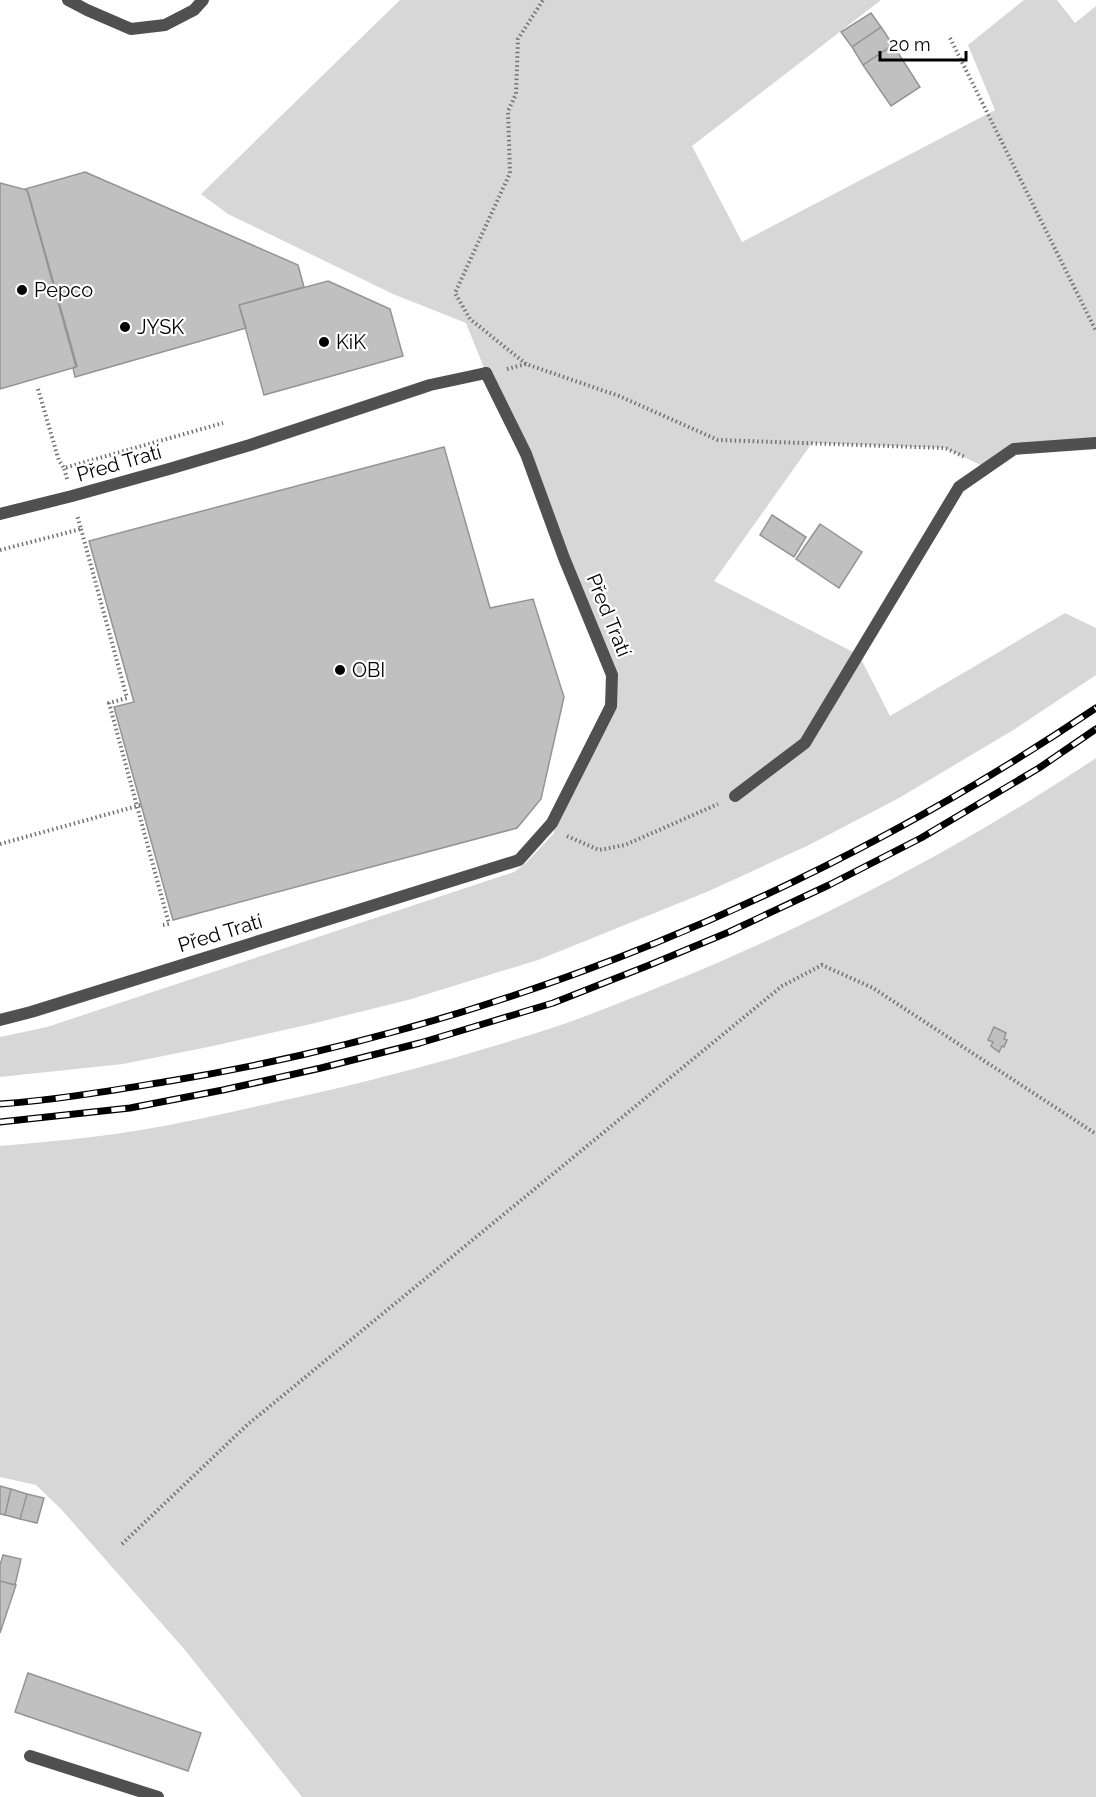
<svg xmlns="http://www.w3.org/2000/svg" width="1096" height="1797" font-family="Raleway,sans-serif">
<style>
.green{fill:#d7d7d7}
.building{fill:#c0c0c0;stroke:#949494;stroke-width:1.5}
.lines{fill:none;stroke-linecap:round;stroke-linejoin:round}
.path{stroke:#727272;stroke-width:4;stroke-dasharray:1.5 3;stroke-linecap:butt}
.lane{stroke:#505050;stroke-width:12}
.street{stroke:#505050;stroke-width:12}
.rail-casing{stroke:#000;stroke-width:7}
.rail{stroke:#fff;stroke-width:4.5;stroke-dasharray:14;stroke-linecap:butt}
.poi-dot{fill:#000;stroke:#fff;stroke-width:2}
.labels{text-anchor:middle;stroke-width:4.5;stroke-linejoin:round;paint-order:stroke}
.poi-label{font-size:20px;fill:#000;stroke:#fff;text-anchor:start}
.street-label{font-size:20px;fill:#000;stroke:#fff}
</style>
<rect width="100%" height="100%" fill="#fff"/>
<path class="green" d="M400,0H881L692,146L742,242L995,110L968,45L1024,0H1057L1075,23L1096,6V443L1014,449L987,468L945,448L812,443L714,581L859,655L890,716L1065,613L1096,628V675L1015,729L899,798L809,845L709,891L538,960L408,1000L311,1024L213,1046L123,1064L0,1077V1037L47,1027L514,872L527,862L554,833L552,823L611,706L612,675L486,373L466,323L393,294L228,214L201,194Z
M1096,758V1797H302L185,1650L61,1509L36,1485L0,1477V1146C45,1142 91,1138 135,1131C185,1123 235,1111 285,1100C377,1080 469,1055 558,1026C605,1010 651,990 696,972C835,913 970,842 1096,758Z"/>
<path class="building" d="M871,13L881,27L852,47L841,32Z
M881,27L893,45L863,65L852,47Z
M893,45L920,87L891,106L863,65Z
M85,172L298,265L304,287L239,305L246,328L75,377L73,368L77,366L28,192L25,189Z
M0,183L27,190L76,367L0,389Z
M328,281L390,309L403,356L264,395L239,305Z
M444,447L490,608L533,599L564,697L541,799L517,828L173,920L114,707L134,702L89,541Z
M772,515L806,537L794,557L760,535Z
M820,524L862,552L839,588L796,559Z
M994,1027L1006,1033L1004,1039L1007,1040L1004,1047L1002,1046L999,1052L991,1046L993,1042L988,1040Z
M0,1486L11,1489L5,1515L0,1514Z
M11,1489L27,1494L20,1519L5,1515Z
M27,1494L44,1498L37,1523L20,1519Z
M3,1555L21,1559L15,1585L0,1581V1565Z
M0,1581L16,1585L0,1633Z
M28,1673L201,1733L188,1771L15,1712Z"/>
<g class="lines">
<path class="path" d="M950,38L1096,331
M526,364L470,319L455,293L510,173L508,111L516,94L518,39L543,0
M507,369L526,364L619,396L718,440L945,448L965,457
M38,389L59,461L64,468
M67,479L64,468L223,423
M81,529L127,698L109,703L169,924L163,925
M0,550L81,529L77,515
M567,836L599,850L625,845L718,804
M0,844L141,805
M122,1544L247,1425L782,986L822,965L873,988L1096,1134"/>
<path class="lane" d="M68,0L87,10L131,29L165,25L194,10L203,0
M0,1020L31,1012L519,860L552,823L611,706L612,675L564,558L526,454L486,373
M30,1756L158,1797"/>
<path class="street" d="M0,514L72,496L169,469L250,445L430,385L486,373
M735,796L805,743L959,487L1014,449L1096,443"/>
<g class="rail-casing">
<path id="rail" d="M0,1104C57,1100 114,1090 170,1081C501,1026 818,895 1096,708
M0,1122L130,1108L223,1090L321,1068L420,1043L553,1003L652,964L729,932L829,885L921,838L1039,768L1096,729"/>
</g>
<use href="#rail" class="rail"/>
</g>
<g class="poi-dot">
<circle cx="22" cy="290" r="6"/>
<circle cx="125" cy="327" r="6"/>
<circle cx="324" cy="342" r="6"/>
<circle cx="340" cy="670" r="6"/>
</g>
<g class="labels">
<g class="poi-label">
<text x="34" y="297">Pepco</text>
<text x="137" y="334">JYSK</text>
<text x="336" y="349">KiK</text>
<text x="352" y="677">OBI</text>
</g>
<g class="street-label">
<text transform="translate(119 463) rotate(-16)" y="7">Před Tratí</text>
<text transform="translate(609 615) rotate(68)" y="7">Před Tratí</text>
<text transform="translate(220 933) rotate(-17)" y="7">Před Tratí</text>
</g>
</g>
<path d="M880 51v9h86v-9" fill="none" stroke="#000000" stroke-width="3"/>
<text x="889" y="51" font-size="18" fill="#000000" stroke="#ffffff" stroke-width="4.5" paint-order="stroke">20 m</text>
</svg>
